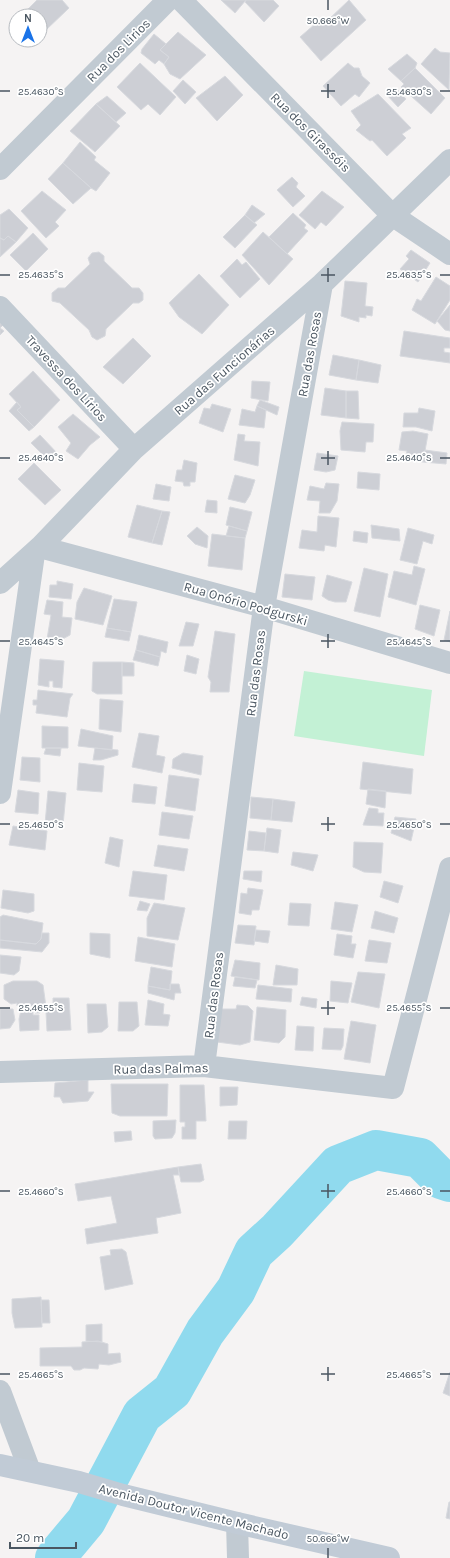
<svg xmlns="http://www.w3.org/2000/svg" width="450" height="1558" font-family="Karla,sans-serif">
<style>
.green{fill:#c3f1d5}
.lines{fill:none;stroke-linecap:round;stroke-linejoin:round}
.river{stroke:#90daee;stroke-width:40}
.building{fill:#cdcfd5;stroke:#d7d9de}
.street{stroke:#c1cad2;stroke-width:22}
.secondary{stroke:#c1cbd6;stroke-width:22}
.ticks{fill:none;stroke:#4a5661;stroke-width:1.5}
.labels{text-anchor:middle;stroke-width:3.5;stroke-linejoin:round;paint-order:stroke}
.street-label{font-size:13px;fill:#4a5661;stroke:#fff}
.ticks-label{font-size:10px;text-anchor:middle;fill:#4a5661;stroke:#fff;stroke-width:3.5;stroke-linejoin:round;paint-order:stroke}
</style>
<rect width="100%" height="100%" fill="#f5f3f3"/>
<path class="green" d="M304,671L432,690L424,756L294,736Z"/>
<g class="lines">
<path class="river" d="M55,1558L86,1521L142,1415L172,1391L205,1332L236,1290L254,1252L277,1231L338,1165L376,1150L420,1158L441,1179L450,1182"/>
</g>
<path class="building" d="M37,0H62L69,8L46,30L40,23V16H34L28,9Z
M221,0H246L235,13Z
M246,0H273L279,6L264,22L245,2Z
M349,0L366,20L321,61L300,37L322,18L326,22Z
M178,32L206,55L180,79L170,74L164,64L169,57L160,50Z
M154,34L166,44L160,50L169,57L164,64L159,60L155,64L141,53L142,49Z
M435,48L440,52L450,53L449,90L421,64Z
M407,54L417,63L415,68L401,81L388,69Z
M140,63L176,97L160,115L148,104L141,110L117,87Z
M348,63L354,68H359L362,76L370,83L359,97L355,94L341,106L323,86Z
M415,68L445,98L431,114L401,87L404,84L401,81Z
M225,76L243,95L217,121L196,98Z
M183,80L196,92L185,104L173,91Z
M396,88L406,99L398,107L386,94Z
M378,94L411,128L402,134L406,138L387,156L372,140L370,141L356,130L361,125L351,111Z
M107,96L126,113L116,122L96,104Z
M96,104L120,126L95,152L70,131Z
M80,142L96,157L94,160L110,173L96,191L91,188L63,163Z
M63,163L91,188L73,204L48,179Z
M292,177L298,183L296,187L305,196L293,207L277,190Z
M42,191L66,210L55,222L59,226L46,238L21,211Z
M322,191L344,207L326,226L321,222L315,229L299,215Z
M252,205L265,214L254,223L245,215Z
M9,209L28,228L16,242L8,236L4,240L0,238V215Z
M293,213L306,225L304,228L308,231L287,254L269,237Z
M245,215L257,225L235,248L223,237Z
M263,232L293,259L269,285L242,255Z
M33,233L48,249L26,271L10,255Z
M8,236L16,242L0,257V238L4,240Z
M411,250L430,263L418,282L400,269L409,259L406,256Z
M99,252L104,256V261L132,288H139L143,293V300L139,303H133L106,329L105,336L97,340L92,337L89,330L60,303L52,301V293L58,288H65L90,264L88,258L92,253Z
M237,259L242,265L246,262L260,279L240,298L220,276Z
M199,274L229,305L202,334L179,317L169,303Z
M436,277L450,286V300L435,324L412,310L417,299L421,301Z
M345,281L367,283L365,306L373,307L372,316L366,315V318L359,317V322L341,316Z
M450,305V331L445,330L437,321Z
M0,323L3,325L0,328L4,331L0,335Z
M404,331L450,338V348H444V352L450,353V363L400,356Z
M133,338L151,356L123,384L103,367Z
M333,355L359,360L356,380L329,375Z
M359,360L381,365L378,383L356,380Z
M33,371L60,400L34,427L17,410L21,407L9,394Z
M252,381L270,382L268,401L251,398Z
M325,388L346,391V418L321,415Z
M346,391H358L359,419L346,418Z
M260,400L279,407L277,415L257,406Z
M17,402L21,407L17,410L34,427L29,431L9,411Z
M212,404L231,409L223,432L199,423L204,408L210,409Z
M257,406L266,410L264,428L239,425L242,409L255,412Z
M419,408L435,411L432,431L416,427H403L404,413H418Z
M73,414L100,437L90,445L78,459L66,451L71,443L58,427Z
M342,422L374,424L373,442H366L365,452L341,450L340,431Z
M413,431L428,434L423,462L405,460L407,451L399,450L402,432Z
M238,434L245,435L244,441L260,442L258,466L234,460Z
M40,435L58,454L49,461L31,443Z
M425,450L447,453L446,464L423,462Z
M317,453L338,456L335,470L326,472L314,470Z
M184,460L197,463L195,482H190V486H184L183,482L175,481L177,470H182Z
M34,463L61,490L45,505L18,479Z
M358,472L380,474L379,490L357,488Z
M235,475L255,480L250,495L245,503L228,499Z
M326,483L339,484L337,501L330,513H319L320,501L307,500L310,486L324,489Z
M156,484L171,487L169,501L153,499Z
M207,500L217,501V513L205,512Z
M137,505L162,511L152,543L128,537Z
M230,507L252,512L247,531L226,525Z
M162,511L170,512L162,545L152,543Z
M318,516L339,518L336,547L325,545L324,551L299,548L302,530L317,532Z
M371,525L399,529L400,541L372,538Z
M229,526L247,531L245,538L226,536Z
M197,527L208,536L207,548L195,544L187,536Z
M408,528L434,535L432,544L423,541L417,564L400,560Z
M354,531L368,533L367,543L353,541Z
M212,534L245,538L242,570L208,566Z
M414,566L425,569L416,605L388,597L394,571L412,575Z
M364,568L388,574L380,617L354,611Z
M285,574L315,577L312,600L282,597Z
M327,575L352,582L346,602H335L328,600L322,596Z
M57,581L73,584L71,599L49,597L50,585H57Z
M84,588L112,596L103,625L75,619L77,602Z
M114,599L137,602L131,632L107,628Z
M47,600L63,602L62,617L72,618L70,635L59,641L47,639L51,615L44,614Z
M420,605L440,610L434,636L415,629Z
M450,611V642L444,640Z
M186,622L199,624L193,646H179Z
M107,628L131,632L129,641L105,637Z
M215,631L235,634L229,692H210L211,682L208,677Z
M139,635L168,642L166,653L161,651L160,657L136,650Z
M136,650L160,657L158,666L133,660Z
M187,655L199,659L196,674L184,671Z
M40,659L64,661L62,688L53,687V681H49V687L38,685Z
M93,662H122V694H97L92,691Z
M122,662L134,663V676H122Z
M38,690L73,694L70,698L67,717L36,713L37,705H33V700H37Z
M100,699L123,701L121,732L99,729Z
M42,726L68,727V748H42Z
M81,729L113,736L112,750L78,746Z
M139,733L159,736L156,755L165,757L162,773L132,767Z
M46,748H61L60,756L44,754Z
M95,748L118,750V755L101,760H93Z
M183,753L203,756L201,775L172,768L173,759Z
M22,757L40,758V782L20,780Z
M363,762L413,769L411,794L360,789Z
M79,763L104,766L102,792L77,790Z
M169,775L199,779L195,811L165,806Z
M134,784L157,787L155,804L132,802Z
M368,789L386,791L385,808L366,804Z
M18,790L39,793L38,814L15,812Z
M48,791L66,793L63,825L45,824Z
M251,797L273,799L271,820L250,818Z
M273,799L295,802L292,822L271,820Z
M369,808L378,809V813H384L383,826L363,825Z
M162,812L193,816L189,839L159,835Z
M395,817L416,819L411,841L391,833Z
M13,826L47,831L45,850L9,845Z
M267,828L281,830L278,853L264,851Z
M249,831L266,833L264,851L247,850Z
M110,837L123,840L119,867L105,863Z
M354,842L383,843L381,873L364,872L353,867Z
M158,845L188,849L184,871L154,866Z
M293,852L318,855L313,871L291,865Z
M133,871L167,875L164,900L129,896Z
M244,871H262L261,882L243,879Z
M384,881L403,886L398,903L380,897Z
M248,888L263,890L259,910H252L251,915L239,913L241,893L247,894Z
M3,890L34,894V911L28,913L1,908Z
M140,901L150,904L147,911L137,910Z
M335,902L358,905L352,932L331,929Z
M154,903L185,908L178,940L147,936V918Z
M290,903L311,904L309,926L288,925Z
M375,911L398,918L394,933L371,928Z
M3,915L43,923L41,939L36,944L0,940V917Z
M238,925L256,926L254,945L235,943Z
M256,930L270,931L268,943L254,941Z
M42,933H49V943L42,952L0,948V940L36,944L41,939Z
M90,933L110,934V958L90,954Z
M337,934L352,936L351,944H356L353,958L334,955Z
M138,937L175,944L172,967L135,961Z
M369,940L391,943L387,963L365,961Z
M0,955L21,957L19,971L14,975L0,973Z
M235,960L260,963L259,980L231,976Z
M276,965L298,969L297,985H273Z
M151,967L172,971L170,990L148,986Z
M358,972L385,974L379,1008L351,1002Z
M235,977L257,980L255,988L233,986Z
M13,981H37L43,985L46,1007L40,1013H35V1006H17V1003L11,1004L4,999V985Z
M331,981L352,983L348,1003L330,1001Z
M170,984H179L181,993H175L174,1000L148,993V986L170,990Z
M258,985L292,989L291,1002L256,999Z
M302,997L317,999L316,1008L300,1005Z
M53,998H69L71,1030L47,1031L46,1012L53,1009Z
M148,1000L164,1004L163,1014L170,1015L168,1026L145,1025Z
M119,1002H137L139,1026L133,1031H118Z
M87,1004H106L108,1027L102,1032L88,1033Z
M237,1005L248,1006L253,1011L250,1042L240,1045L217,1042L220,1009H236Z
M257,1007L286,1010L285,1037L279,1043L254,1040Z
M0,1009H13L15,1020L10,1028L0,1029Z
M21,1010H33V1015H39V1030L20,1031L19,1019Z
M351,1021L376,1025L370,1063L344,1059Z
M297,1026L314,1027L313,1051L295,1050Z
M324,1028L344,1029L343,1046L341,1050L322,1049Z
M88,1080V1092H94L88,1101L63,1103L60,1097H54L55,1083Z
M111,1084H168L167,1116H120L112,1113Z
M180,1085H204L206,1121H196V1139H182V1127H185V1122H180Z
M220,1087H238L237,1105L220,1106Z
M176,1120L175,1133L172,1138L155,1139L153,1136V1121Z
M229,1121H247L246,1139H228Z
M131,1131L132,1140L115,1142L114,1132Z
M201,1164L204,1180L200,1182H181L178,1167Z
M178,1167L179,1175H173L181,1213L156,1218L158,1233L87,1244L85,1229L117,1223L111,1196L78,1201L75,1184Z
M122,1249L126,1252L133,1284L105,1290L100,1257L111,1255L110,1250Z
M41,1297L42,1327L15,1328L12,1313V1299Z
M41,1300H49L50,1323H42Z
M102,1324V1342L86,1341V1325Z
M98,1341L108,1344V1354L120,1353L121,1362L109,1365L99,1364L98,1369L84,1368L80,1370H74L71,1366H40V1348L82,1347V1342Z
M450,1372V1396L443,1393Z
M449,1502H450V1519L446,1518Z"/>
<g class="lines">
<path class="street" d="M181,0L392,215L450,254
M0,169L168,0
M0,307L134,449
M40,547L264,607L450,663
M0,583L40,547L134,449L322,284L450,160
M0,793L34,554
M204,1066L264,607L322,284
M0,1072L204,1066L393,1088L450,868
M0,1391L30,1471
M237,1523L238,1558"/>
<path class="secondary" d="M0,1465L79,1482L123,1495L237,1523L389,1558"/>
</g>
<path class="ticks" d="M328,0V10M328,84V98M0,91H10M321,91H335M440,91H450M328,268V282M0,275H10M321,275H335M440,275H450M328,451V465M0,458H10M321,458H335M440,458H450M328,634V648M0,641H10M321,641H335M440,641H450M328,817V831M0,824H10M321,824H335M440,824H450M328,1001V1015M0,1008H10M321,1008H335M440,1008H450M328,1184V1198M0,1191H10M321,1191H335M440,1191H450M328,1367V1381M0,1374H10M321,1374H335M440,1374H450M328,1548V1558"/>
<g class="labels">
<g class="street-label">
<text transform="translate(118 50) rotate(-45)" y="5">Rua dos Lirios</text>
<text transform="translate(311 132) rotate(45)" y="5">Rua dos Girassóis</text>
<text transform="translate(309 354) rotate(-80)" y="5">Rua das Rosas</text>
<text transform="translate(224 370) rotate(-41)" y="5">Rua das Funcionárias</text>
<text transform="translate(67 378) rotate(47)" y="5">Travessa dos Lírios</text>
<text transform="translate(246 603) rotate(16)" y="5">Rua Onório Podgurski</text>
<text transform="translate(255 673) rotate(-83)" y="5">Rua das Rosas</text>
<text transform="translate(213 995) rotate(-83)" y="5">Rua das Rosas</text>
<text transform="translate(161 1068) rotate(-1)" y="5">Rua das Palmas</text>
<text transform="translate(194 1511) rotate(14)" y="5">Avenida Doutor Vicente Machado</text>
</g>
</g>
<g class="ticks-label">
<text x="328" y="24">50.666°W</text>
<text x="41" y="95">25.4630°S</text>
<text x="409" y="95">25.4630°S</text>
<text x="41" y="278">25.4635°S</text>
<text x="409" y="278">25.4635°S</text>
<text x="41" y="461">25.4640°S</text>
<text x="409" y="461">25.4640°S</text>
<text x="41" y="645">25.4645°S</text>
<text x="409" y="645">25.4645°S</text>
<text x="41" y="828">25.4650°S</text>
<text x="409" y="828">25.4650°S</text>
<text x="41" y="1011">25.4655°S</text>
<text x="409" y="1011">25.4655°S</text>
<text x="41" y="1195">25.4660°S</text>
<text x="409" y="1195">25.4660°S</text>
<text x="41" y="1378">25.4665°S</text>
<text x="409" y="1378">25.4665°S</text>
<text x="328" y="1542">50.666°W</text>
</g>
<g transform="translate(28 28)"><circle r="19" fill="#ffffff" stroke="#b7bbc0"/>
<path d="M0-3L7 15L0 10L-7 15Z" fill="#1a73e8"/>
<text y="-6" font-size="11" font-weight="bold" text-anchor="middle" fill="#4a5661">N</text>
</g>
<path d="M10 1542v6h66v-6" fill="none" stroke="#4a5661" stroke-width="2"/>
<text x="16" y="1542" font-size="12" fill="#4a5661" stroke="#ffffff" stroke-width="3" paint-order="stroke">20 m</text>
</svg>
